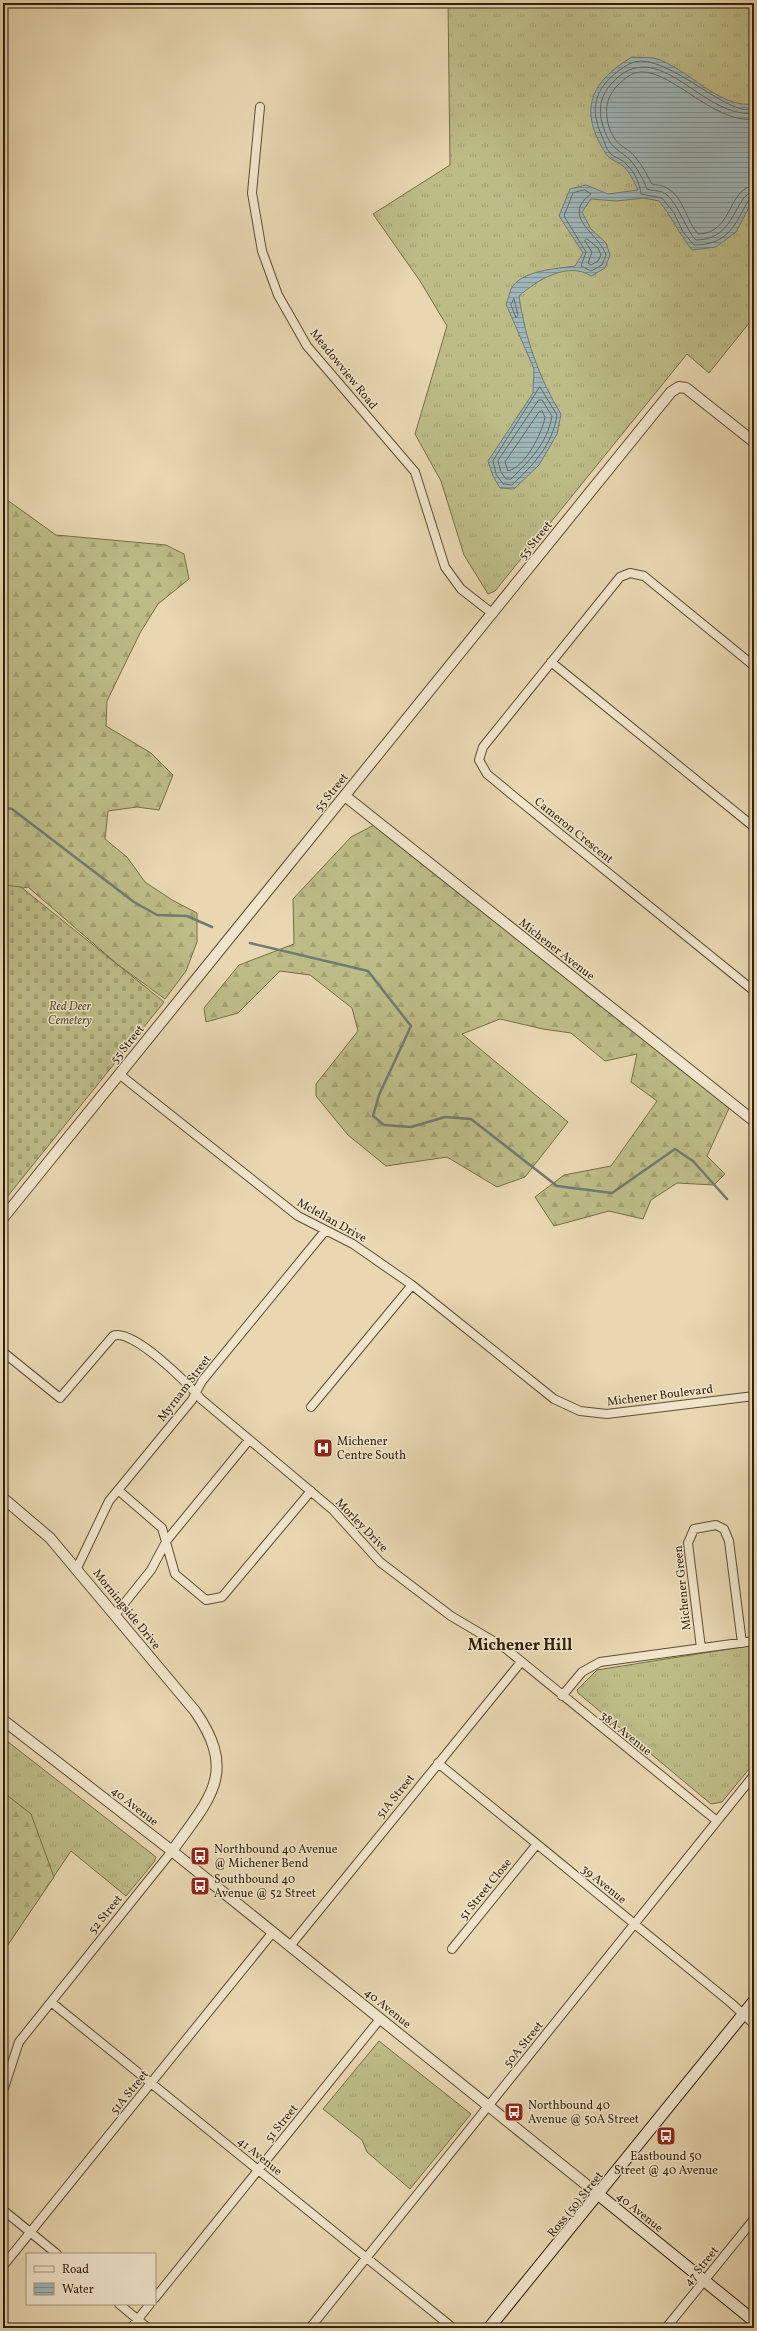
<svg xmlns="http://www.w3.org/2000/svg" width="757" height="2331" font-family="Vollkorn,serif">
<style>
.grass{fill:url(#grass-tufts);stroke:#766e48}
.forest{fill:url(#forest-firs);stroke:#766e48}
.cemetery{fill:url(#cemetery-stones);stroke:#766e48}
.water{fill:url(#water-rules);stroke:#727a72}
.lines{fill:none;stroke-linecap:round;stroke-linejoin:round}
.shore{stroke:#676a60;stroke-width:1}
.stream{stroke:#727a72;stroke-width:2.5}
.minor-casing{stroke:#5e4d32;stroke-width:10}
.tertiary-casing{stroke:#5e4d32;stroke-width:12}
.secondary-casing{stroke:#301f08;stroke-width:13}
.minor{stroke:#f0e5cc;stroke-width:8}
.tertiary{stroke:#f0e5cc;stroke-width:10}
.secondary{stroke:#f0e5cc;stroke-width:11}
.labels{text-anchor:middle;stroke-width:3;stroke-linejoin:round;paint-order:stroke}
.street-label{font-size:12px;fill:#301f08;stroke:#f0e5cc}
.park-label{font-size:12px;font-style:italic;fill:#5a4e2e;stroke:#f0e5cc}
.poi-label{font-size:12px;fill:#301f08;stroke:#f0e5cc;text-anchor:start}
.district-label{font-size:16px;font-weight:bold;fill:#301f08;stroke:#f0e5cc}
</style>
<defs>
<pattern id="grass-tufts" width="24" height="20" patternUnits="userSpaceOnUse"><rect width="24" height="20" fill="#bdbc87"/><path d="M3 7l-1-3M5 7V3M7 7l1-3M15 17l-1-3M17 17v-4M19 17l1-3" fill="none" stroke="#a3a173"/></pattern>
<pattern id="forest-firs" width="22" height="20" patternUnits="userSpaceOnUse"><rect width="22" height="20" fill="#bdbc87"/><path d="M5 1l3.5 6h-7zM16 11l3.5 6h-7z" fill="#a3a173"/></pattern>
<pattern id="cemetery-stones" width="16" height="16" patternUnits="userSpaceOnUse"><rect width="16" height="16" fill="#bdbc87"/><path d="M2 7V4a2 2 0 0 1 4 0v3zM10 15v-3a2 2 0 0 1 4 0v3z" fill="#a3a173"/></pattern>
<pattern id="water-rules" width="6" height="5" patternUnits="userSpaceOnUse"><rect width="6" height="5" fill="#9eb6b8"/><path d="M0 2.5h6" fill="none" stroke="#819394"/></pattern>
</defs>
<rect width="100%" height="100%" fill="#e8d7b1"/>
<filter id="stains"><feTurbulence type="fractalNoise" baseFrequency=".005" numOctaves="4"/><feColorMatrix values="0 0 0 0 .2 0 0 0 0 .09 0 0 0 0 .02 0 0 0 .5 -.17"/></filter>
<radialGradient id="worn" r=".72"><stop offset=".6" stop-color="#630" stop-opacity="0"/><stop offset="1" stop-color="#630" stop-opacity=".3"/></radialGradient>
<path class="grass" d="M448,3H754V317L709,373L687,354L495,591L488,594L464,555L441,481L415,434L447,326L420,281L373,214L450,165Z
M754,1645V1763L722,1802L711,1804L578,1693L577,1690L597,1670Z
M3,1738L156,1857L154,1862L126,1896L71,1851L3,1952Z
M379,2041L471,2114L410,2189L367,2152L362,2140L323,2109Z"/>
<path class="forest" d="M3,497L56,535L166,545L184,554L189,579L158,604L140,633L107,701L106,726L151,753L173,775L159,810L137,807L108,811L105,839L127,857L145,882L172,900L197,913V942L186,971L165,999L117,964L28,887L3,892Z
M378,823L731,1104L707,1156L725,1174L714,1185L677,1183L651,1200L643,1219L609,1211L554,1226L535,1197L564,1175L611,1166L657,1101L631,1082L637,1054L605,1061L571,1033L543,1029L500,1019L462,1034L568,1122L525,1177L497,1187L447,1157L386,1166L348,1135L316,1096V1084L358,1031L352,1008L310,975L280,971L238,1013L206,1022L204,1008L239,965L294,944L293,899L351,837Z
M3,1792L31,1814L54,1877L3,1952Z"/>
<path class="cemetery" d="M3,885L21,887L164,1002L3,1202Z"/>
<path class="water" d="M632,57C639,58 647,57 654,58C687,67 719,109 754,104V198L736,232L716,247L692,250C679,234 672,217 659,201L644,198L616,201L591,199L582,212L591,229L606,243L610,255L605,268L591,276C568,261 537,280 519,296C525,338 539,378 561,414L557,434L539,465L514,489L500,488L493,476L488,461L533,393L534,369L506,304C508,300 509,294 511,289C521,270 556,269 575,266L583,253L559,216L570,189L586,185L608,194L638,190C634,182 629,171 623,166C618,162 609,159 606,154C578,110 590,82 632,57Z"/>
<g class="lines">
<path class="shore" d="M754,108C750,108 746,110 742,109C713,103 657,48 629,64C600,81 586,103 602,136C604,141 606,149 610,153C614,158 623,159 627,165C635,172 640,185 641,194L662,198L674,213L683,232L694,245C741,246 740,199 754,197
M754,113C702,120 658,31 611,84C599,98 598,112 604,129C611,149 617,148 630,160C637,167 644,181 647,189C652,191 657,190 662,192C676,197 685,229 696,240C737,240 734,193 754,192
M754,119C713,125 666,63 635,73C628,75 621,82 616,87C605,100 605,112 609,127C617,149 625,144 636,158C642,165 647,175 652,184C657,185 662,185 667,188C684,197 686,221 698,234C733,234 728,187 754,186
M585,190L591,194C560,217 599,233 606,255L602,265L591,271L581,266L586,252L564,216L573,193Z
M587,239L598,248L601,255L598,261L591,265L588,263L592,252L585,241Z
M514,299L518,315L516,318L511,305Z
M540,387L557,415C552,446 534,464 512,485L503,484L496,474L493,461Z
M539,400H542L552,416C547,444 530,460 511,479H506L501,472L498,461Z
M542,411L545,417C542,434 525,467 508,471L505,462L539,412Z"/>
<path class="stream" d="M3,807L12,809L134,902L157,915L187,916L212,927
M250,943L368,971L411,1026L379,1095L373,1116L384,1125L411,1127L445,1117L471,1119L557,1186L612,1193L675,1149L693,1161L727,1199"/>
<g class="minor-casing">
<path id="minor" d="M260,107L252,193L262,251L278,295L307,346L415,472L445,567L461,589L493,614
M551,662L754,827
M754,666L644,576L630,573L620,577L483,747L479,760L487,774L516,798L754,991
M119,1074L298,1216L353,1244L412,1285L311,1407
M412,1285L554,1399L580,1411L607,1414L754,1396
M3,1352L60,1398L113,1336C131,1327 189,1384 201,1399L333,1510L380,1562L451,1616L505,1648L717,1821
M118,1490L162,1528L175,1574L206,1600L222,1597L311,1491
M77,1568L109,1501L192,1400L202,1381L325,1231
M115,1615L151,1570L167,1540L249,1440
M701,1648L688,1543L694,1529L716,1525L724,1529L729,1541L742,1643
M562,1696L582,1672L600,1662L754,1641
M438,1763L731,2003L754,2024
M290,1946L521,1662
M452,1949L537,1844
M51,2002L453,2328
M3,2091L19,2042L172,1851
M3,2210L57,2254
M3,2266L273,1932
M155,2298L380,2019
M119,2304L148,2328
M131,2328L150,2304
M310,2328L754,1775
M666,2328L754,2219"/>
</g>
<g class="tertiary-casing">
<path id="tertiary" d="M345,796L754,1121
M3,1218L671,392L679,387L686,388L754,442
M3,1498L50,1538L195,1711C238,1773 210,1798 172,1851
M3,1720L172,1851L599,2195"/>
</g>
<g class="secondary-casing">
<path id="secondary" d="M599,2195L754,2321
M489,2328L754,2001"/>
</g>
<use href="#minor" class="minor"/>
<use href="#tertiary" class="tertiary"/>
<use href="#secondary" class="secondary"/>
</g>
<defs>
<g id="hospital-square" transform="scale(1)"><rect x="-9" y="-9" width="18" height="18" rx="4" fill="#8f2418" stroke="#f0e5cc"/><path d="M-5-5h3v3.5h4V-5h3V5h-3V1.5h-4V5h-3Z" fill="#fff"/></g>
<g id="bus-square" transform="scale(1)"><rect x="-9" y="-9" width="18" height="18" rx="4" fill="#8f2418" stroke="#f0e5cc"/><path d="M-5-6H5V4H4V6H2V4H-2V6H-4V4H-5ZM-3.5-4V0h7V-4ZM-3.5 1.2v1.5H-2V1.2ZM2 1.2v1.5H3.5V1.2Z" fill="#fff"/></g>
</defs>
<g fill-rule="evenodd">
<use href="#hospital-square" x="323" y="1448"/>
<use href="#bus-square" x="200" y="1856"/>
<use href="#bus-square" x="200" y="1886"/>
<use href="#bus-square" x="514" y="2112"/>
<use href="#bus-square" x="666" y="2136"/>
</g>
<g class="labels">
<g class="street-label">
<text transform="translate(344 369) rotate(51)" y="4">Meadowview Road</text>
<text transform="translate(535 540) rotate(-51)" y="4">55 Street</text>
<text transform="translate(331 792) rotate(-51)" y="4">55 Street</text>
<text transform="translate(574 830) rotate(39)" y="4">Cameron Crescent</text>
<text transform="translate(557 949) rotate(38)" y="4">Michener Avenue</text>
<text transform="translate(127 1044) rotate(-51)" y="4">55 Street</text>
<text transform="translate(332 1220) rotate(29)" y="4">Mclellan Drive</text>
<text transform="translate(184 1388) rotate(-53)" y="4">Myrnam Street</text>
<text transform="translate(660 1395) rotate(-7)" y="4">Michener Boulevard</text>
<text transform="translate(362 1525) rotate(46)" y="4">Morley Drive</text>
<text transform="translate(682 1588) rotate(-96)" y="4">Michener Green</text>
<text transform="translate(127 1609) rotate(51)" y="4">Morningside Drive</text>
<text transform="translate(626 1733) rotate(39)" y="4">38A Avenue</text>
<text transform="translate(395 1796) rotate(-51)" y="4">51A Street</text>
<text transform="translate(135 1806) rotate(38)" y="4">40 Avenue</text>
<text transform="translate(604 1884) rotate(39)" y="4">39 Avenue</text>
<text transform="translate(485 1889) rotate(-51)" y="4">51 Street Close</text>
<text transform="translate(105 1914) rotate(-51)" y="4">52 Street</text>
<text transform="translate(388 2008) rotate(39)" y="4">40 Avenue</text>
<text transform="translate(523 2044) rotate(-51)" y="4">50A Street</text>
<text transform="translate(129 2092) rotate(-51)" y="4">51A Street</text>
<text transform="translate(281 2123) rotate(-51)" y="4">51 Street</text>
<text transform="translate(260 2156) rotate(39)" y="4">41 Avenue</text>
<text transform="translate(575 2204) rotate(-51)" y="4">Ross (50) Street</text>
<text transform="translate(640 2212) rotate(39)" y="4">40 Avenue</text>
<text transform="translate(701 2266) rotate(-51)" y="4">47 Street</text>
</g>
<g class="park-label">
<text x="70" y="1010">Red Deer<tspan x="70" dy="14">Cemetery</tspan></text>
</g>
<g class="poi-label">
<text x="337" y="1445">Michener<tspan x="337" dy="14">Centre South</tspan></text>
<text x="214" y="1853">Northbound 40 Avenue<tspan x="214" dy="14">@ Michener Bend</tspan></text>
<text x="214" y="1883">Southbound 40<tspan x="214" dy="14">Avenue @ 52 Street</tspan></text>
<text x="528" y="2109">Northbound 40<tspan x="528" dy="14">Avenue @ 50A Street</tspan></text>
<text x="666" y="2160" text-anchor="middle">Eastbound 50<tspan x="666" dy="14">Street @ 40 Avenue</tspan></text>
</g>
<g class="district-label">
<text x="520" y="1650">Michener Hill</text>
</g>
</g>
<rect width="757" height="2331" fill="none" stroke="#e8d7b1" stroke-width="16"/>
<rect x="4" y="4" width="749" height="2323" fill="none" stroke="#301f08" stroke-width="2"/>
<rect x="8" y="8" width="741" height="2315" fill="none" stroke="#301f08"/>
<rect x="26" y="2253" width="130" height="52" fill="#f0e5cc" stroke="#a3967e"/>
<rect x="34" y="2266" width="20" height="6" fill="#f0e5cc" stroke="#a3967e"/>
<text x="62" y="2273" font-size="12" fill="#301f08">Road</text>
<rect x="34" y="2283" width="20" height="12" fill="url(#water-rules)" stroke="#a3967e"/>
<text x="62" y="2293" font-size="12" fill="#301f08">Water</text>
<rect width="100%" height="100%" filter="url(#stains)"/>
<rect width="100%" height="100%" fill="url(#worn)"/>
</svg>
